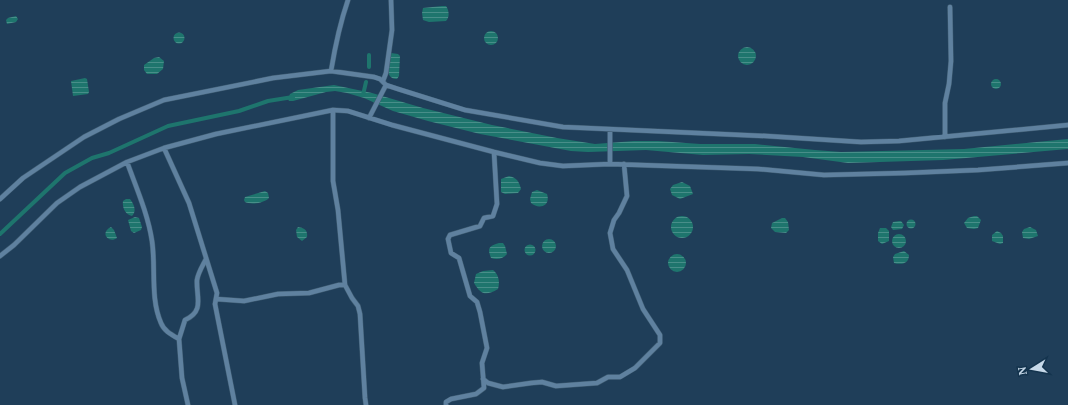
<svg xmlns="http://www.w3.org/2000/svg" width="1068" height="405" font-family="'PT Serif',serif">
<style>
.water{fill:url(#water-rules)}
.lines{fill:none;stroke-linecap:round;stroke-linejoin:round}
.canal{stroke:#1e756d;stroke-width:4}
.minor-casing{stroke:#3e5b71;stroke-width:5.5}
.minor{stroke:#5f819f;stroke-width:4.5}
</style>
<defs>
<pattern id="water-rules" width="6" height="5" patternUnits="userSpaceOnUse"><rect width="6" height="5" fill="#1e756d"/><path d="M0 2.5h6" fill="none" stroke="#488e89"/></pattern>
</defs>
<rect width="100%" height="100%" fill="#1f3e59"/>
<path class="water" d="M442,6H446C449,10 450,17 446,21L429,22L423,20L422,13L423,8Z
M16,16L18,19L16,22L7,24L6,20L8,18Z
M484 38a7 7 0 1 1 14 0a7 7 0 1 1-14 0Z
M173.5 38a5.5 5.5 0 1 1 11 0a5.5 5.5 0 1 1-11 0Z
M738 56a9 9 0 1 1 18 0a9 9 0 1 1-18 0Z
M391,53L398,54L400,56L399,76L397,79C384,79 388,63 391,53Z
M159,57L164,61L163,69L157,74H147L144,70V65L154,58Z
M85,78L87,79L89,92L88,94L73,96L71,81Z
M991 84a5 5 0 1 1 10 0a5 5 0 1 1-10 0Z
M334,85L372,93L423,108L492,125L557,138L595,144L634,141H658L700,144H755L815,150L841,152L964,149L1068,139V149L943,160L848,163L803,157L749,154L703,155L646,150L588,152L571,151L480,134L428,121L393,111L364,98L347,93L335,91L326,92L293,101H289L288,99L290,94L298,90Z
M509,176C517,178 519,181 521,189L518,193L505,194L501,192V179Z
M682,182L690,186L693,194L680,199L672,195L670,189L673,185Z
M537,190L547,194C551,206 539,210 531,203L530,199L532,192Z
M265,191L268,193L269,198C264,203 252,205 245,202L244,200L245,197Z
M126,199H130C134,204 137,211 132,216C125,215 122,207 123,201Z
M974,216H977L981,220L978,228L974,229L967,228L964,223L968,218Z
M671 227a11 11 0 1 1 22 0a11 11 0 1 1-22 0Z
M135,217L139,218L142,227L141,230L134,233L131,231L128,220Z
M782,218H785L788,222L789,230L786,233L775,232L771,228L772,223Z
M906.5 224a4.5 4.5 0 1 1 9 0a4.5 4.5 0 1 1-9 0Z
M899,221H901L904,225L902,229L893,230L891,227L893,222Z
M111,227L114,230L117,238C109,244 99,233 111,227Z
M298,227C304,228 308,230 307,237L302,241L297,237L296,230Z
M1030,227L1036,230L1038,236L1029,239L1023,238L1022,232L1024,229Z
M880,228H886L889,231V241L882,244L878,241V233Z
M997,231L1001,233L1003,236V243L1000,244L992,241V235Z
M892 241a7 7 0 1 1 14 0a7 7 0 1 1-14 0Z
M542 246a7 7 0 1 1 14 0a7 7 0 1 1-14 0Z
M499,243H503L505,246L507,254C503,259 497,260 491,258C487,248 489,246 499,243Z
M524.5 250a5.5 5.5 0 1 1 11 0a5.5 5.5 0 1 1-11 0Z
M904,251L909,255C909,264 901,265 894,263L893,257L895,254Z
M668 263a9 9 0 1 1 18 0a9 9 0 1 1-18 0Z
M493,270C499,275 500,282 498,289C486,296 481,295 474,283L476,274L483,271Z"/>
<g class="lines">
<path class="canal" d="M369,67V55
M363,95L366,82
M0,234L65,173L92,158L109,153L168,126L239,111L268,101L293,97"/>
<g class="minor-casing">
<path id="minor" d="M331,71C335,47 340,23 348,0
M383,81L386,73L392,30L391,0
M333,110V181L338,210L345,285L352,298L358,306L360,314L365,398L366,405
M369,118L386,85
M945,137V103L949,84L951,61L950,7
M164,148L189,203L217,293L215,304L235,405
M127,162C136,187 148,214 152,241C156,268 150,298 161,323C164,331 172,335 179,339
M610,164V130
M0,199L23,178L84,137L119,119L164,100L273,78L331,71L374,77L380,79L386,85L398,89L465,110L563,127L766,136L861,142L899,141L1068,125
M0,256L14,245L57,203L80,187L127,162L164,148L216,134L333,110L348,111L392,125L494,152L540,163L563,166L610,164L758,169L824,175L905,173L978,170L1068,163
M216,299L244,301L278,294L309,293L339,285H345
M483,379L488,383L503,387L531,383L542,382L556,386L597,383L608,377H620L635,368L660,343V335L643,309L627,270L613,249L610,233L614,220L619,213L627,196L624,164
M188,405L182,378L179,339L185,320C205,311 196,297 197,280C198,273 203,265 206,259
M446,405V402L451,399L476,394L484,388L482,363L487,348L480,312L477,302L470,296L459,258L451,253L448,239L450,235L480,226L484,218L493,216L497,204L494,152"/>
</g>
<use href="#minor" class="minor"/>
</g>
<g transform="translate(1032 369) rotate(259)" stroke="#14344e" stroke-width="3" paint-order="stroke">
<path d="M0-3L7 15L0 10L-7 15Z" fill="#c7d9e9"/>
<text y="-6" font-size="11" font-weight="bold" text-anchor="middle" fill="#c7d9e9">N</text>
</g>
</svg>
